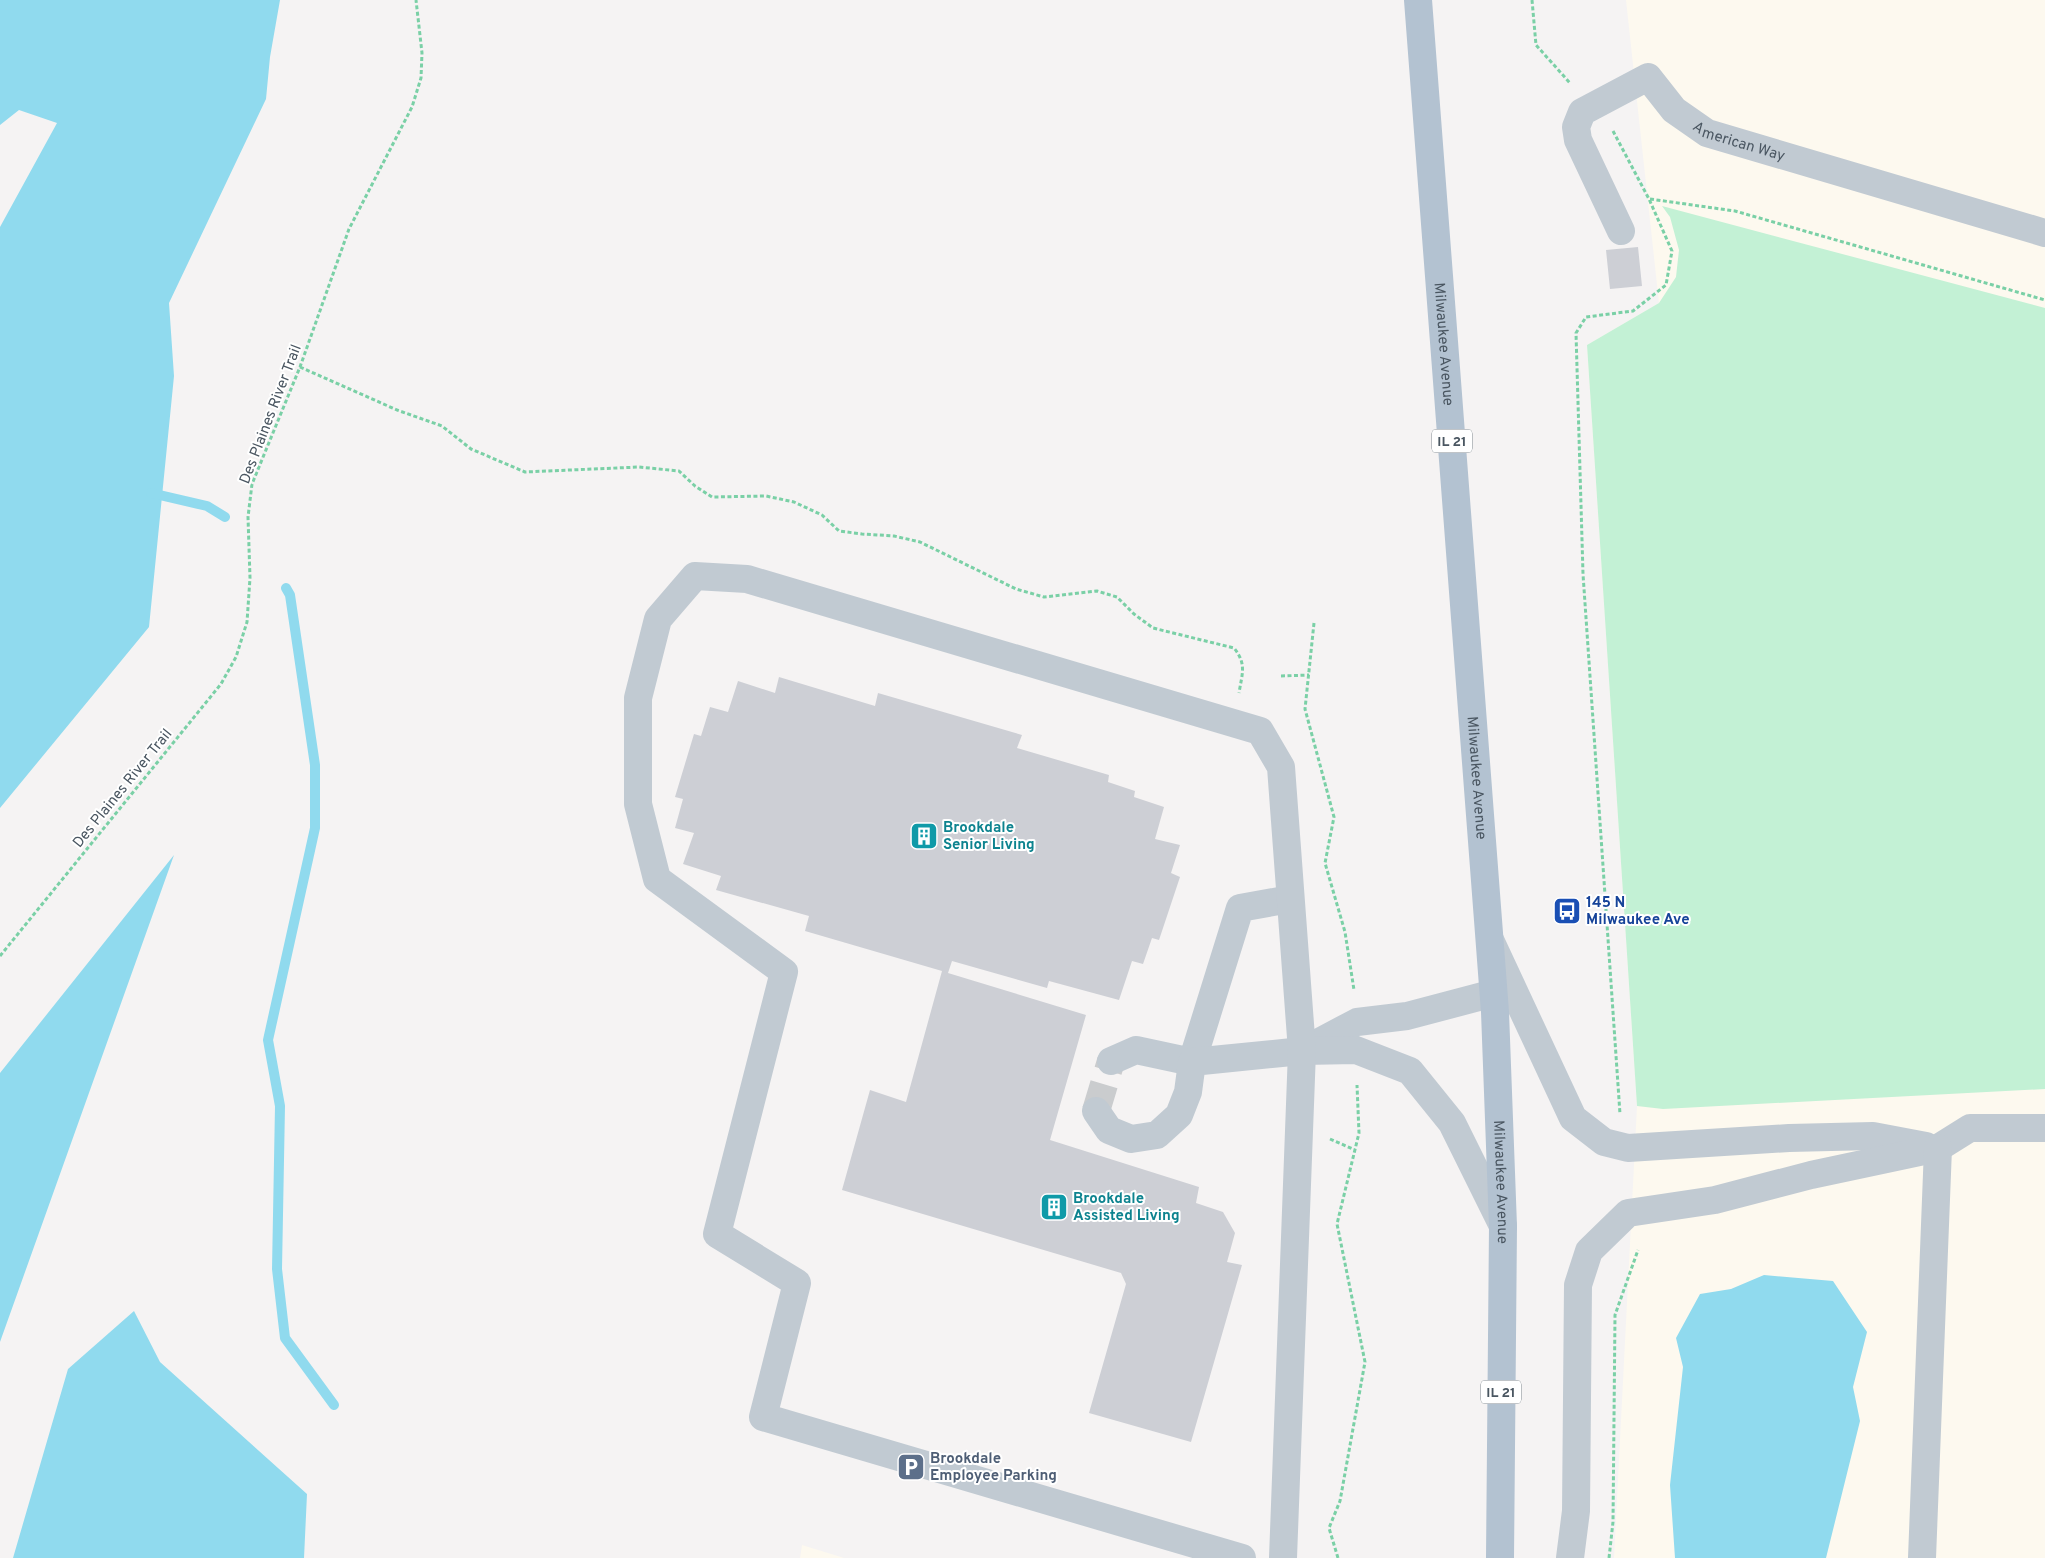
<svg xmlns="http://www.w3.org/2000/svg" width="2045" height="1558" font-family="Overpass,sans-serif">
<style>
.commercial{fill:#fdf9ef}
.green{fill:#c3f1d5}
.water{fill:#90daee}
.lines{fill:none;stroke-linecap:round;stroke-linejoin:round}
.stream{stroke:#90daee;stroke-width:10}
.building{fill:#cdcfd5}
.minor-tunnel{stroke:#caccce;stroke-width:28;stroke-dasharray:28 14;stroke-linecap:butt}
.path{stroke:#7ad0a6;stroke-width:3;stroke-dasharray:4 2.5;stroke-linecap:butt}
.minor{stroke:#c1cad2;stroke-width:28}
.major{stroke:#b3c2d1;stroke-width:28}
.labels{text-anchor:middle;stroke-width:4;stroke-linejoin:round;paint-order:stroke}
.shield{fill:#fff;stroke:#808990;stroke-width:1}
.shield-label{font-size:14px;font-weight:bold;fill:#4a5661}
.street-label{font-size:15px;fill:#4a5661;stroke:#fff}
.culture-label{font-size:15px;font-weight:bold;fill:#0d838f;stroke:#fff;text-anchor:start}
.transit-label{font-size:15px;font-weight:bold;fill:#164399;stroke:#fff;text-anchor:start}
.service-label{font-size:15px;font-weight:bold;fill:#4e5e75;stroke:#fff;text-anchor:start}
</style>
<rect width="100%" height="100%" fill="#f5f3f3"/>
<path class="commercial" d="M1626,0H2045V1558H1614L1637,1106L1587,345L1659,303Z
M802,1545L844,1558H800Z"/>
<path class="green" d="M1662,206L2045,308V1089L1663,1109L1637,1106L1587,345L1659,303L1676,277L1679,250L1670,217Z"/>
<path class="water" d="M0,0H280L270,57L266,99L169,303L174,376L149,627L0,808V227L57,123L19,110L0,125Z
M174,855L0,1342V1073Z
M1764,1275L1833,1281L1867,1332L1853,1387L1860,1421L1826,1558H1675L1670,1485L1683,1367L1676,1338L1700,1294L1731,1289Z
M134,1311L160,1362L307,1494L304,1558H13L68,1369Z"/>
<g class="lines">
<path class="stream" d="M151,493L207,506L225,517
M286,588L290,595L315,765V828L268,1040L280,1106L277,1269L285,1338L334,1405"/>
</g>
<path class="building" d="M1638,247L1642,286L1610,289L1606,250Z
M779,677L875,706L878,693L1022,735L1017,748L1109,775L1108,782L1135,791L1134,797L1164,807L1155,839L1180,845L1171,873L1180,877L1159,940L1152,938L1143,964L1132,961L1119,1000L1049,981L1047,988L952,961L948,973L1086,1015L1050,1140L1199,1187L1196,1203L1223,1212L1235,1233L1227,1262L1242,1265L1191,1442L1089,1413L1126,1284L1121,1273L842,1190L870,1090L906,1102L942,971L805,931L809,916L716,890L721,876L683,864L694,833L675,828L683,799L675,797L694,734L701,736L710,707L728,712L738,681L775,693Z"/>
<g class="lines">
<path class="minor-tunnel" d="M1096,1111L1111,1061"/>
<path class="path" d="M1532,0L1536,45L1570,83
M1613,131L1649,199L1672,251L1666,285L1633,311L1586,317L1576,333L1583,574L1620,1114
M1650,199L1735,211L2045,300
M300,367L397,410L442,426L471,449L525,472L639,467L679,471L695,486L712,497L766,496L794,502L822,515L839,531L862,534L894,536L920,542L1016,589L1044,597L1097,591L1117,597L1134,614L1153,628L1234,648C1247,664 1242,674 1239,693
M1314,623L1305,709L1334,817L1325,863L1345,932L1354,990
M1281,676L1309,675
M0,956L221,684L236,657L247,622L250,578L248,517L252,484L300,367L349,229L412,107L421,78L422,53L416,0
M1330,1139L1355,1150
M1338,1558L1329,1528L1340,1501L1365,1362L1337,1224L1359,1133L1357,1085
M1609,1558L1613,1522L1615,1315L1638,1250"/>
<g class="minor">
<path id="s1" d="M1621,231L1578,140L1576,127L1582,112L1648,77L1674,110L1707,133L2045,233"/>
<path d="M1490,940L1573,1118L1604,1142L1628,1148L1789,1138L1873,1136L1926,1146"/>
<path d="M1306,1049L1357,1022L1407,1016L1494,993"/>
<path d="M1111,1061L1136,1050L1192,1062L1240,908L1290,899"/>
<path d="M1096,1111L1109,1130L1131,1139L1157,1135L1179,1115L1188,1092L1192,1062L1302,1051L1356,1050L1410,1071L1452,1123L1503,1226"/>
<path d="M1242,1558L763,1417L797,1283L717,1234L784,972L657,879L638,804V698L658,619L695,576L747,579L1260,731L1281,767L1302,1051L1283,1558"/>
<path d="M1570,1558L1576,1511L1578,1285L1589,1251L1628,1213L1715,1200L1811,1175L1938,1148L1970,1128H2045"/>
<path d="M1922,1558L1938,1148"/>
</g>
<path class="major" id="s2" d="M1418,0L1495,1012L1503,1226L1500,1558"/>
</g>
<defs>
<g id="building-square" transform="scale(1.4375)"><rect x="-9" y="-9" width="18" height="18" rx="4" fill="#0f9aa8" stroke="#fff"/><path d="M-4-6H4V6H1V3H-1V6H-4ZM-2.5-4.3h1.7v1.8h-1.7ZM.8-4.3h1.7v1.8H.8ZM-2.5-1h1.7V.8h-1.7ZM.8-1h1.7V.8H.8Z" fill="#fff"/></g>
<g id="bus-square" transform="scale(1.4375)"><rect x="-9" y="-9" width="18" height="18" rx="4" fill="#1a4fb4" stroke="#fff"/><path d="M-5-6H5V4H4V6H2V4H-2V6H-4V4H-5ZM-3.5-4V0h7V-4ZM-3.5 1.2v1.5H-2V1.2ZM2 1.2v1.5H3.5V1.2Z" fill="#fff"/></g>
<g id="parking-square" transform="scale(1.4375)"><rect x="-9" y="-9" width="18" height="18" rx="4" fill="#5c6f8a" stroke="#fff"/><path d="M-3.5-5.5H1a3.5 3.5 0 0 1 0 7H-1V5.5H-3.5ZM-1-3.4V-.6H.8a1.4 1.4 0 0 0 0-2.8Z" fill="#fff"/></g>
</defs>
<g fill-rule="evenodd">
<use href="#building-square" x="924" y="836"/>
<use href="#bus-square" x="1567" y="911"/>
<use href="#building-square" x="1054" y="1207"/>
<use href="#parking-square" x="911" y="1467"/>
</g>
<g class="labels">
<g class="shield">
<rect x="1432" y="429.5" width="40" height="23" rx="4"/>
<rect x="1481" y="1380.5" width="40" height="23" rx="4"/>
</g>
<g class="shield-label">
<text x="1452" y="446">IL 21</text>
<text x="1501" y="1397">IL 21</text>
</g>
<g class="street-label">
<text dy="5" stroke="none"><textPath href="#s1" startOffset="320">American Way</textPath></text>
<text dy="5" stroke="none"><textPath href="#s2" startOffset="345">Milwaukee Avenue</textPath></text>
<text transform="translate(270 414) rotate(-69)" y="5">Des Plaines River Trail</text>
<text dy="5" stroke="none"><textPath href="#s2" startOffset="780">Milwaukee Avenue</textPath></text>
<text transform="translate(122 788) rotate(-51)" y="5">Des Plaines River Trail</text>
<text dy="5" stroke="none"><textPath href="#s2" startOffset="1185">Milwaukee Avenue</textPath></text>
</g>
<g class="culture-label">
<text x="943" y="832">Brookdale<tspan x="943" dy="17">Senior Living</tspan></text>
<text x="1073" y="1203">Brookdale<tspan x="1073" dy="17">Assisted Living</tspan></text>
</g>
<g class="transit-label">
<text x="1586" y="907">145 N<tspan x="1586" dy="17">Milwaukee Ave</tspan></text>
</g>
<g class="service-label">
<text x="930" y="1463">Brookdale<tspan x="930" dy="17">Employee Parking</tspan></text>
</g>
</g>
</svg>
